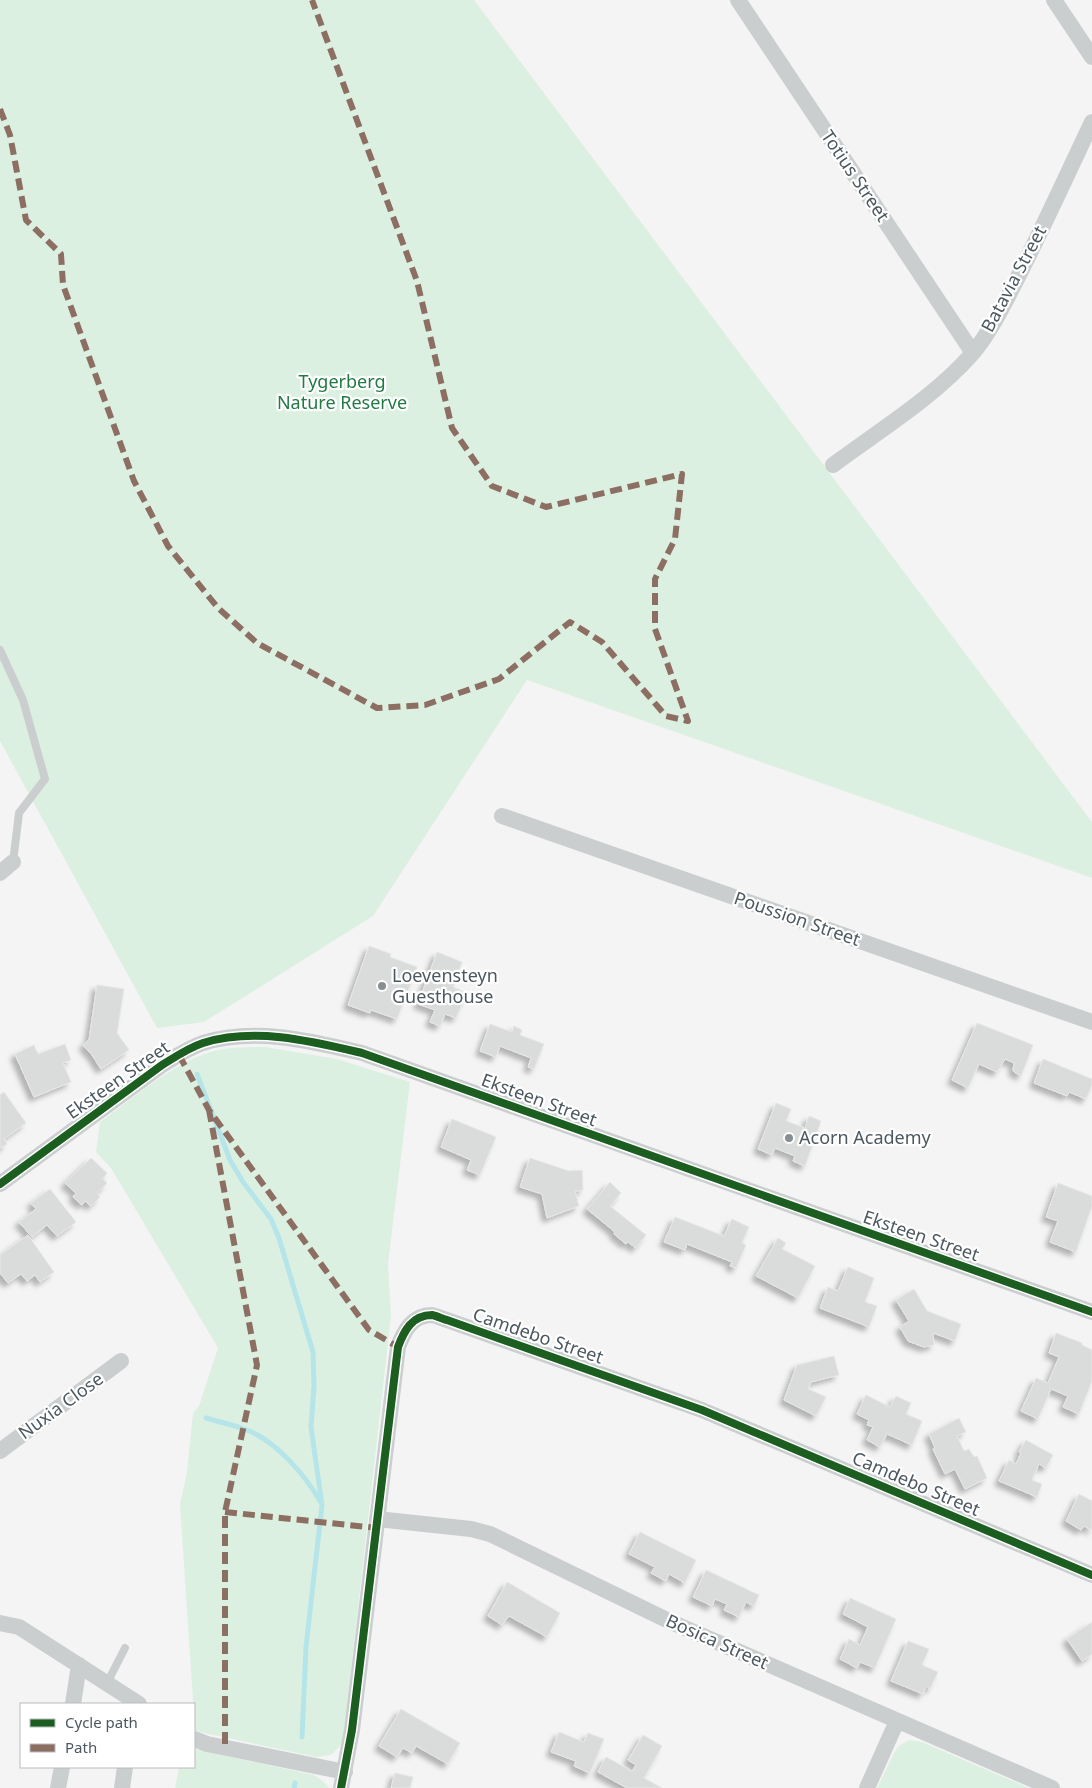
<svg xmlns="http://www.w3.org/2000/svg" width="1092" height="1788" font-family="'Noto Sans',sans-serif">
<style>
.green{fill:#dcf0e1}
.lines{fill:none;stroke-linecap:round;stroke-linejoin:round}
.stream{stroke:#b5e5e9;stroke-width:5}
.building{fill:#dadcdc;stroke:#e6e6e6;filter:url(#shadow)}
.service{stroke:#cbcecf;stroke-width:8}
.minor{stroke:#cbcecf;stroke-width:16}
.quiet{stroke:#8d6e63;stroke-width:6;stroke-dasharray:12 6;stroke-linecap:butt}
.cycleway-casing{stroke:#fff;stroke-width:11}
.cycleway{stroke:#1b5e20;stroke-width:8}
.poi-dot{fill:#878f93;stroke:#fff;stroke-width:2}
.labels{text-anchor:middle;stroke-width:4.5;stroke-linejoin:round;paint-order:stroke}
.street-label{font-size:18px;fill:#4c585f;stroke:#fff}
.park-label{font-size:18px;fill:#237a44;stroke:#fff}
.poi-label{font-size:18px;fill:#4c585f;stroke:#fff;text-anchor:start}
</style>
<defs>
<filter id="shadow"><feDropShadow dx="-4.5" dy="4.5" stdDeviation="2.5" flood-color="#0004"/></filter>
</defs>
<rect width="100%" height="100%" fill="#f4f4f4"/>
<path class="green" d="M0,0H474L1092,822V878L527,680L373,916L204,1022L157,1028L0,741Z
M265,1047L337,1059L410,1082L388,1264L391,1316L343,1740L340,1746L331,1755L316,1757L195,1731L180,1504L187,1472L193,1413L199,1406L218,1348L111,1168L96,1152L100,1122C135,1097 177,1059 218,1050C233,1047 250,1047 265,1047Z
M909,1740L922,1742L1029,1788H877L895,1751L899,1746Z
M194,1749L314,1775L324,1782L329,1788H175L179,1767H194Z"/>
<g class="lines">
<path class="stream" d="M197,1074L230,1160L243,1182L271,1219L279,1238L313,1352L314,1386L311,1427L322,1505L306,1647L302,1737
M206,1418C219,1422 234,1425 247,1430C276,1441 305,1475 320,1501
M294,1788L295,1783"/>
</g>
<path class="building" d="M369,946L391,954L390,957L417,967L397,1019L371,1010L370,1013L348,1005Z
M437,952L462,962L453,987L467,993L456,1018L445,1014L440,1026L430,1022L435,1010L418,1004Z
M97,985L124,989L117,1033L129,1050L101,1069L92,1055L83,1045L89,1040Z
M977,1023L1033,1045L1021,1076L1013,1071L1014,1063L1005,1059L997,1072L979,1064L968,1088L952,1080Z
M490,1024L512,1032L514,1026L522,1030L520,1035L544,1044L534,1069L528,1067L531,1058L500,1046L496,1057L480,1051Z
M65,1044L71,1060L63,1063L71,1082L34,1097L15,1054L34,1045L38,1054Z
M1043,1059L1092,1079V1085L1086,1099L1069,1092L1067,1096L1034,1083Z
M4,1092L26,1123L4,1139L7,1144L0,1148V1095Z
M776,1103L791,1109L786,1121L805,1128L809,1116L821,1121L805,1166L793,1161L795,1156L775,1148L772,1155L758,1149Z
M452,1119L496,1137L480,1175L467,1170L471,1160L441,1147Z
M91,1158L107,1173L103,1179L107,1183L97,1193L100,1197L91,1206L85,1201L82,1205L73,1197L76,1193L65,1183Z
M530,1158L569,1171L582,1170L583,1190L575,1191L579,1206L547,1218L542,1194L520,1187Z
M610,1182L621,1193L610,1206L646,1235L636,1248L628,1242L626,1244L614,1234L615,1232L587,1209Z
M1058,1183L1092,1196V1206L1076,1252L1050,1242L1058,1221L1046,1217Z
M50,1189L76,1222L57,1236L47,1225L32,1237L19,1222L36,1209L31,1203Z
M675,1217L724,1236L732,1219L749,1227L742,1243L746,1245L736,1268L730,1266L732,1262L687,1244L685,1250L664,1242Z
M28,1235L54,1272L40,1282L35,1275L27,1281L21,1274L8,1283L0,1273V1255Z
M778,1238L786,1243L782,1249L815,1266L798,1298L756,1276Z
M848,1267L874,1278L865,1302L877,1306L869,1327L820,1308L828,1287L838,1291Z
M914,1289L927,1311L961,1324L955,1341L933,1333L934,1345L924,1347L908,1341L900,1327L909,1321L896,1300Z
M1056,1333L1082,1343V1345L1092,1350V1381L1079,1414L1063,1407L1068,1396L1051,1389L1038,1419L1021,1411L1036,1378L1048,1383L1059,1357L1049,1353Z
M834,1356L839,1375L811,1382L808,1389L826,1397L816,1416L784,1400L797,1365Z
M866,1395L890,1407L896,1396L911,1403L906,1414L922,1421L912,1445L887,1434L880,1447L867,1440L873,1427L867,1425L869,1420L857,1414Z
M959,1418L966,1432L957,1436L964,1451L969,1449L974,1457L977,1456L987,1478L965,1489L955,1469L945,1474L933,1449L935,1448L929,1434Z
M1026,1440L1053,1455L1046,1468L1039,1464L1032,1480L1042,1484L1037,1497L999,1481L1009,1460L1016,1464L1021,1453L1019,1452Z
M1079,1494L1092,1501V1530L1084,1526L1081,1530L1066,1521Z
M640,1532L696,1560L685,1583L669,1574L666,1581L651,1573L655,1567L629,1554Z
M706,1570L759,1595L754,1606L746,1602L739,1617L724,1610L727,1604L715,1599L712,1606L693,1597Z
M507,1582L560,1613L547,1637L509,1616L502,1625L488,1616Z
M850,1598L896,1619L875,1668L860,1662L857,1668L840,1659L849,1639L860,1645L868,1627L843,1614Z
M1092,1622V1654L1082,1661L1067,1639Z
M908,1641L929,1649L922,1665L938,1672L930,1689L926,1686L923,1694L891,1681Z
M401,1709L460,1743L448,1764L416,1746L412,1753L403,1748L397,1757L379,1746Z
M559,1732L584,1742L588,1733L604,1739L590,1773L574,1766L576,1761L551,1752Z
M643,1735L662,1746L644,1778L662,1788H627L598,1772L606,1757L632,1771L636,1765L628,1760Z
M395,1773L413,1777L410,1788H391Z"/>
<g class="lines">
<path class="service" d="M0,650L23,700L45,779L19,813L13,862
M107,1683L125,1648"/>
<path class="minor" d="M738,0L973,353
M1054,0L1092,57
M833,465C880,430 933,398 972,354C992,330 1006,300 1020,273C1045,223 1068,173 1092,122
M502,816L1092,1022
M0,873L13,862
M0,1184L162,1065C175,1057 188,1048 203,1043C255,1027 311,1041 362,1053L1092,1312
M0,1451L121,1361
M377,1519L471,1529L490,1534L671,1622L1052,1788
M0,1623L19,1627L139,1704
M73,1704L79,1665
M194,1739L207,1744L345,1772
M58,1788L62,1767
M122,1788L125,1767
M341,1788L352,1730L398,1347C404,1331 412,1315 432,1315C437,1316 443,1319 447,1320L702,1410L1092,1575
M867,1788L897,1721"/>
<path class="quiet" d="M0,109L10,135L26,220L61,254L63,285L134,481L168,546L218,608L257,643L377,708L425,705L499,679L570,622L602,642L666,716L688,721L655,629V579L675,539L682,474L546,507L492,486L452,428L417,281L312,0
M179,1055L209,1110L369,1330L398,1347
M209,1110L257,1365L225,1512V1747
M225,1512L377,1528"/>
<g class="cycleway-casing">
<path id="cycleway" d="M0,1184L162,1065C175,1057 188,1048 203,1043C255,1027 311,1041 362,1053L1092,1312
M341,1788L352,1730L398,1347C404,1331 412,1315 432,1315C437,1316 443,1319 447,1320L702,1410L1092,1575"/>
</g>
<use href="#cycleway" class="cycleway"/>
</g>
<g class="poi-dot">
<circle cx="382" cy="986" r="5"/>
<circle cx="789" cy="1138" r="5"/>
</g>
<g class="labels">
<g class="street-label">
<text transform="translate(855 176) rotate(56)" y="6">Totius Street</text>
<text transform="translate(1014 279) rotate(-62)" y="6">Batavia Street</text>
<text transform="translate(797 919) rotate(19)" y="6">Poussion Street</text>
<text transform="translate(118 1080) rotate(-35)" y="6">Eksteen Street</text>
<text transform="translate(539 1100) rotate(20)" y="6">Eksteen Street</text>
<text transform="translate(921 1236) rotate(19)" y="6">Eksteen Street</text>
<text transform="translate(538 1336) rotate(19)" y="6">Camdebo Street</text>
<text transform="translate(61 1406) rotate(-36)" y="6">Nuxia Close</text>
<text transform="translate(916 1484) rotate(23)" y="6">Camdebo Street</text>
<text transform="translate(717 1642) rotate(24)" y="6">Bosica Street</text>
</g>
<g class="park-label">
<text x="342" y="388">Tygerberg<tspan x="342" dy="21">Nature Reserve</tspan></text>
</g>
<g class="poi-label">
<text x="392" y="982">Loevensteyn<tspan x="392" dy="21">Guesthouse</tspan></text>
<text x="799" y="1144">Acorn Academy</text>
</g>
</g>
<rect x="20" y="1703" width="175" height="65" fill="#ffffff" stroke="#b7bcbf"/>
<rect x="30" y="1719" width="25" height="8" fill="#1b5e20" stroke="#b7bcbf"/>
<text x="65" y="1728" font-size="15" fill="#4c585f">Cycle path</text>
<rect x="30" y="1744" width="25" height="8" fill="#8d6e63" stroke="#b7bcbf"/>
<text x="65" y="1753" font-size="15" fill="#4c585f">Path</text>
</svg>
